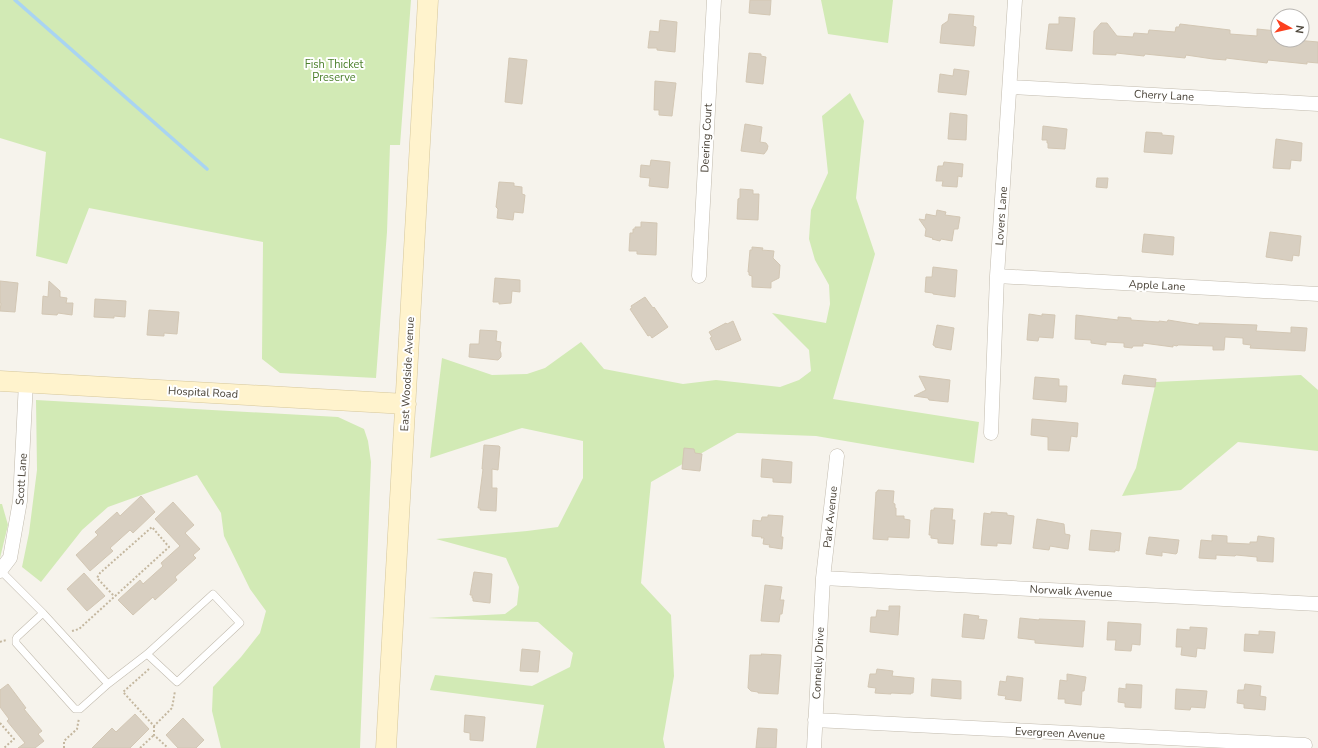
<svg xmlns="http://www.w3.org/2000/svg" width="1318" height="748" font-family="'Nunito Sans',sans-serif">
<style>
.green{fill:#d2eab5}
.lines{fill:none;stroke-linecap:round;stroke-linejoin:round}
.stream{stroke:#a9d4f2;stroke-width:3.5}
.building{fill:#d8cfc1;stroke:#d3c7b4}
.lane-casing{stroke:#c2bbae;stroke-width:8}
.street-casing{stroke:#c2bbae;stroke-width:15}
.secondary-casing{stroke:#d6c79b;stroke-width:21}
.path{stroke:#c4b79f;stroke-width:2;stroke-dasharray:2 2;stroke-linecap:butt}
.lane{stroke:#fff;stroke-width:7}
.street{stroke:#fff;stroke-width:14}
.secondary{stroke:#fff3cd;stroke-width:20}
.labels{text-anchor:middle;stroke-width:4;stroke-linejoin:round;paint-order:stroke}
.park-label{font-size:11px;fill:#4a7f2a;stroke:#fff}
.street-label{font-size:11px;fill:#4b4439;stroke:#fff}
</style>
<rect width="100%" height="100%" fill="#f6f3ec"/>
<path class="green" d="M0,0H411L400,145H390L387,232L376,378L280,373L262,359L263,242L89,208L67,264L36,256L46,152L0,138Z
M821,0H893L888,43L828,34Z
M850,93L864,121L856,198L875,254L833,399L979,422L974,463L816,436L737,433L651,482L641,583L671,615L674,676L663,739L665,748H536L544,705L430,690L435,675L532,686L570,667L573,653L538,622L428,618L505,614L517,605L519,587L506,558L436,539L527,531L558,527L583,478V441L522,428L430,458L442,358L492,375L527,374L545,368L581,342L604,369L683,384L716,380L780,387L799,380L811,371L809,350L772,313L826,323L830,304L829,285L815,260L809,239L811,210L828,173L822,116Z
M1301,375L1318,390V451L1238,442L1181,490L1122,496L1136,468L1156,382Z
M36,400L338,417L364,429L368,441L371,462L360,748H221L212,711L213,687L241,657L260,633L266,611L250,589L224,536L221,513L197,475L108,507L82,530L41,582L22,567L29,533L37,470Z
M0,504H2L8,525L0,558Z"/>
<g class="lines">
<path class="stream" d="M15,0L207,169"/>
</g>
<path class="building" d="M750,0H771L770,15L749,13Z
M949,14L974,16L973,26L976,27L974,46L940,43L942,25L948,21Z
M1059,17L1075,18L1072,51L1046,49L1049,24H1059Z
M660,20L677,22L675,52L657,50V48H648L650,31L659,32Z
M1101,23H1107L1117,36L1133,37L1134,33L1148,34L1149,30L1175,32L1176,27H1179L1180,24L1230,30V34L1257,36V29L1277,31L1278,40H1296L1318,42V63L1307,62V64L1268,60L1267,63L1226,58V60L1213,59L1186,55L1185,58L1145,54L1144,56L1116,53V55L1093,54L1094,31Z
M749,53L761,54V56L766,57L763,84L746,82Z
M509,58L527,60L522,104L505,102Z
M954,69L969,71L966,95L938,92L940,74L953,76Z
M655,81L676,83L672,116L659,115V110H654Z
M950,113L967,115L966,140L948,139Z
M745,124L762,127L760,142L766,143L768,146L767,150L764,154L741,151Z
M1043,126L1067,129L1065,149L1048,148V143H1047V140H1042Z
M1146,132L1162,133V135L1174,136L1172,154L1144,152Z
M1276,139L1302,143L1301,161L1291,160L1290,169L1273,168Z
M651,160L670,162L668,188L649,186L650,178L640,177L641,165L650,166Z
M944,162L963,164L962,177L958,176L957,187L942,186L943,181H936L938,166H943Z
M1097,178H1108L1107,188L1096,187Z
M499,182L514,183V186L522,187V194L525,195L523,213L514,212L513,220L497,218L498,209L496,207Z
M740,189L753,190V194H759L758,220L737,219L738,199L740,198Z
M937,210L946,212L945,215L960,217L958,229H954L952,241L941,239L940,241L932,239L933,238L925,236L926,229L919,219L925,220L926,214L936,216Z
M641,222L657,223L656,255L637,254V251H629L630,233H633V229H635V227H641Z
M1270,232L1301,236L1299,256L1293,255L1292,261L1266,257Z
M1144,234L1174,237L1173,255L1142,252Z
M752,247L763,248L762,250L774,251L773,258L780,265L779,278L771,282V288L752,287V276L749,275V272H748L750,250H752Z
M933,267L957,270L955,297L933,294V293L925,292L926,277H932Z
M495,278L520,280V292L512,291L511,303L499,304V302H493Z
M0,281L18,283L15,312L0,311L1,303H0Z
M49,281L60,291V297L67,298L66,303H73L72,315L58,313L57,315L42,314L43,296L48,297Z
M645,297L653,308L654,307L668,327L652,338L650,335L648,336L630,309L632,308L631,306Z
M95,299L126,301L125,317L114,316V318L94,317Z
M149,310L179,312L177,334L164,333V336L147,335Z
M1029,314L1042,316V314L1055,315L1053,338L1039,337L1038,341L1027,340Z
M1076,315L1118,320V317L1131,318V320L1159,322V321L1167,322L1168,320L1199,325V323L1257,325L1256,331L1291,333V327L1307,328L1305,351L1250,348L1251,345L1243,344V338L1225,337L1224,350H1213V346L1182,345H1178L1177,346L1173,345V347L1143,343V346H1133L1132,348L1124,347V343L1106,342V345L1091,343V340L1075,339Z
M733,321L741,340L718,350V349L716,350L710,338L712,337L709,332L726,323L727,324Z
M937,325L954,328L951,350L935,347V346L933,345Z
M480,330L497,331L496,341L501,342L500,351L501,353V357L498,360L469,357L470,344H479Z
M1124,375L1156,379L1155,387L1122,384Z
M919,376L950,380L948,402L929,400L928,398L914,396L926,390Z
M1035,377L1059,379V386H1067L1066,402L1033,399Z
M1032,419L1078,423L1077,437L1071,436L1069,451L1048,450V437L1031,435Z
M484,445L499,446L500,447L498,470L492,469V488H497L496,511L480,510V508H478L483,469H482Z
M684,448L694,449L695,453L702,454L700,471L682,469Z
M762,459L792,462L791,483L773,482V478L761,477Z
M878,490L894,491L893,503L895,504V508H896V516H904V519L910,520L909,538L888,537V540L873,539L876,492H877Z
M141,496L155,512L133,533L130,530L110,548L113,551L90,571L76,555L98,535L95,532L117,512L120,516Z
M173,502L194,525L185,533L200,549L193,555L196,558L175,577L177,580L155,600L153,597L133,615L118,600L140,580L143,584L163,566L161,563L180,546L155,519Z
M934,508L953,509L952,520H955L953,544L938,543V539L931,538V535H929L931,510H934Z
M991,512L1007,513V515L1014,516L1011,544L997,543V546L981,545L984,513L991,514Z
M768,515L783,516L781,537H783L782,549L769,547L770,545L763,544L764,538H761L762,537L752,536L753,520L761,521L762,517H768Z
M1037,519L1064,524L1065,534L1070,535L1068,549L1050,546L1049,550L1033,548Z
M1091,530L1121,533L1119,551L1115,550V552L1089,550Z
M1212,535L1227,536V543L1250,544V542H1257L1258,536L1274,538L1273,562L1257,561V557L1236,555L1235,556L1216,555V559L1199,558L1201,540L1212,541Z
M1149,537L1179,540L1177,553L1176,554L1162,552V556L1146,554Z
M474,572L492,574L490,603L473,601V598H472V595H470Z
M84,573L105,596L87,611L67,589Z
M765,585L782,587L780,600H784L782,614H780L779,622L761,621Z
M889,606H900L898,635L870,632L871,617H876L877,610L889,611Z
M964,614L979,616L978,619L987,620L984,639L962,637Z
M1020,618L1039,620V619L1085,621L1083,647L1035,643V640L1018,638Z
M1108,622L1141,624L1140,645L1132,644L1131,651L1115,650L1116,640H1107Z
M1190,627L1207,628L1205,649L1197,648L1196,657L1181,655L1182,647H1176L1177,629L1190,630Z
M1259,631L1275,632L1273,653L1244,651L1245,634L1259,635Z
M522,649L540,651L538,672L520,671Z
M761,654L781,655L778,694L758,693V692L751,691L748,688L750,655H762Z
M877,669L893,671L892,676L914,678L913,693H911V694L891,693V694L875,693L876,688L868,687L870,674H876Z
M1067,674L1086,677L1084,691H1082L1081,705L1065,703V699H1058L1060,680L1067,681Z
M1007,676L1023,678L1021,701L1005,699L1006,696L998,695L1000,681L1006,682Z
M932,679L961,681V699L931,696Z
M8,684L26,708L24,709L42,731L38,734L44,741L35,748H18L25,743L7,721L9,719L0,707V690Z
M1126,684L1142,685L1141,708L1125,707V703L1118,702L1119,688L1126,689Z
M1245,684L1261,686L1260,696L1266,697L1265,710L1244,708V704L1237,703L1238,690H1244Z
M1176,689L1207,691L1205,708L1191,707L1190,710L1175,709Z
M135,714L149,729L130,748H92L112,728L116,732Z
M465,715L485,717L483,741L470,740V733L464,732Z
M183,718L204,740L196,748H178L166,735Z
M758,728L777,729L776,748H756Z"/>
<g class="lines">
<g class="lane-casing">
<path id="lane" d="M1,571L43,613L17,637L16,639V643L75,709H80L108,684L147,654L213,594L240,623L177,682L147,654
M43,613L108,684"/>
</g>
<g class="street-casing">
<path id="street" d="M1010,87L1318,104
M699,276L714,0
M997,276L1318,294
M991,433L997,276L1015,0
M0,571L10,558L20,501L26,382
M823,578L1318,604
M815,720L1305,745
M814,748L823,578L837,456"/>
</g>
<g class="secondary-casing">
<path id="secondary" d="M0,381L406,404
M386,748L428,0"/>
</g>
<path class="path" d="M72,631L79,629L169,547L152,527L100,573L97,578L114,596
M0,642L2,641L7,640
M149,669L123,692L154,726L172,708L175,691
M0,723L14,739L4,748
M154,726V735L168,748
M64,748V741L77,729L79,718
M140,748L154,735"/>
<use href="#lane" class="lane"/>
<use href="#street" class="street"/>
<use href="#secondary" class="secondary"/>
</g>
<g class="labels">
<g class="park-label">
<text x="334" y="68">Fish Thicket<tspan x="334" dy="13">Preserve</tspan></text>
</g>
<g class="street-label">
<text transform="translate(1164 95) rotate(3)" y="4">Cherry Lane</text>
<text transform="translate(706 138) rotate(-87)" y="4">Deering Court</text>
<text transform="translate(1001 216) rotate(-86)" y="4">Lovers Lane</text>
<text transform="translate(1157 285) rotate(3)" y="4">Apple Lane</text>
<text transform="translate(407 374) rotate(-87)" y="4">East Woodside Avenue</text>
<text transform="translate(203 392) rotate(3)" y="4">Hospital Road</text>
<text transform="translate(21 479) rotate(-86)" y="4">Scott Lane</text>
<text transform="translate(830 517) rotate(-84)" y="4">Park Avenue</text>
<text transform="translate(1071 591) rotate(3)" y="4">Norwalk Avenue</text>
<text transform="translate(818 663) rotate(-87)" y="4">Connelly Drive</text>
<text transform="translate(1060 733) rotate(3)" y="4">Evergreen Avenue</text>
</g>
</g>
<g transform="translate(1290 28) rotate(98)"><circle r="19" fill="#ffffff" stroke="#b7b4b0"/>
<path d="M0-3L7 15L0 10L-7 15Z" fill="#fc3f1d"/>
<text y="-6" font-size="11" font-weight="bold" text-anchor="middle" fill="#4b4439">N</text>
</g>
</svg>
